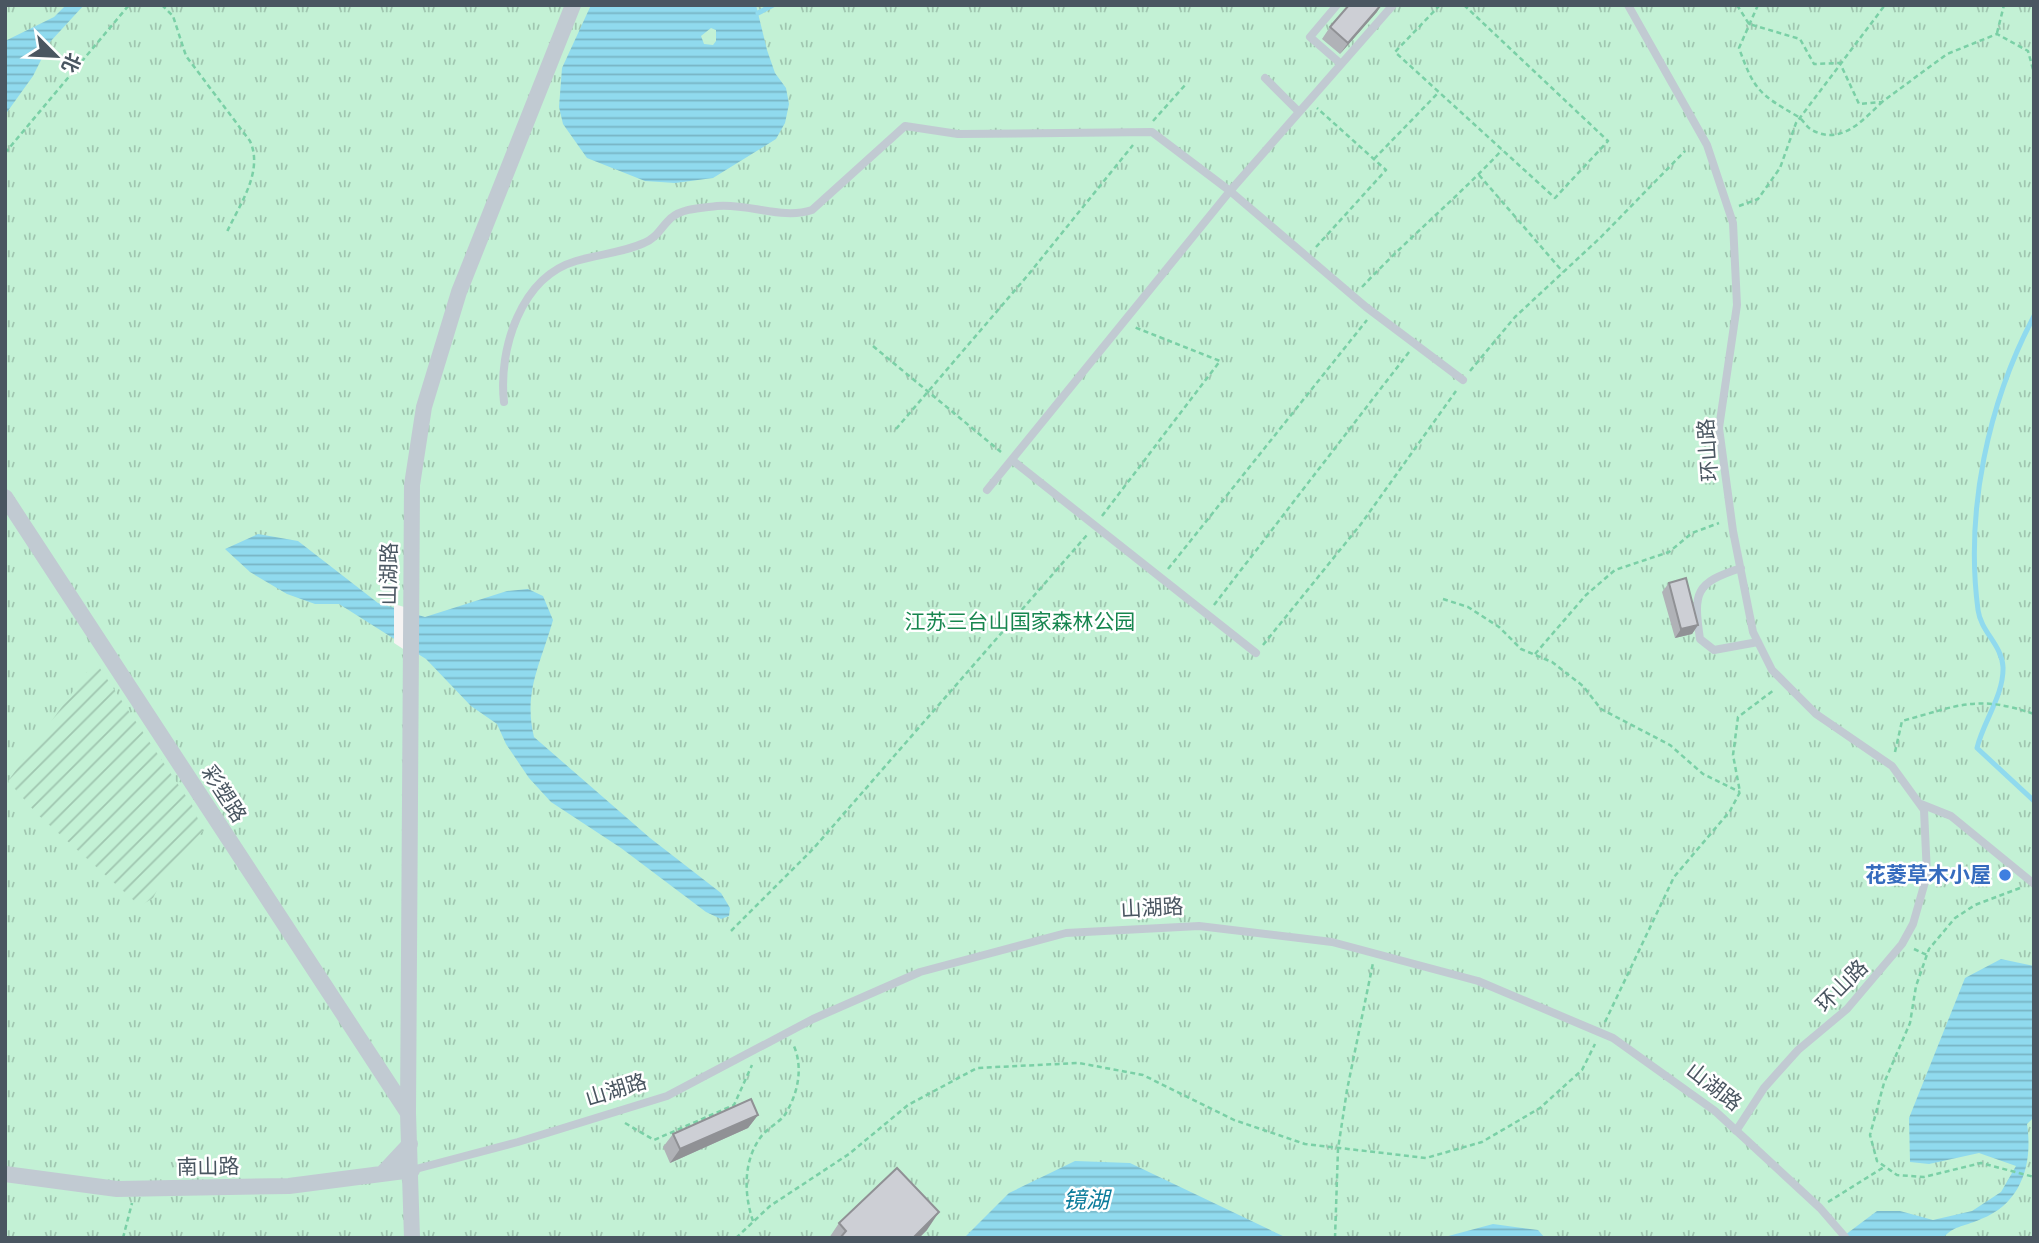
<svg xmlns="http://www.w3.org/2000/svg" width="2039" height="1243" font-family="Cabin,'Noto Sans SC',sans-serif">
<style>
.park{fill:url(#park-tufts)}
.garden{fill:url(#garden-furrows)}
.water{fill:url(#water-rules);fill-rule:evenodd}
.pier{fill:#f5f3f3}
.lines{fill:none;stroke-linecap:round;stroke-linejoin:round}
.stream{stroke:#90daee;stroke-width:5}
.path{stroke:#7ad0a6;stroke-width:2.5;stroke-dasharray:5 3.5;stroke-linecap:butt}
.service{stroke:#c1cad2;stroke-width:8}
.minor{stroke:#c1cad2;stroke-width:16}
.wall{fill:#b0b2b7}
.shaded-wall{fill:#909195}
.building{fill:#cdcfd5;stroke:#909195;stroke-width:2}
.shop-dot{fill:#3f7fe0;stroke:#fff;stroke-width:2.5}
.labels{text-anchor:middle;stroke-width:5;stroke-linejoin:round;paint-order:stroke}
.street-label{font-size:21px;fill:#4a5661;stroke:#fff}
.park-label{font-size:21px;fill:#17864f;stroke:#fff}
.shop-label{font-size:21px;font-weight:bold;fill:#366cbe;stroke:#fff;text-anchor:end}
.water-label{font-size:23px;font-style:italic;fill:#0c7c9b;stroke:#fff}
</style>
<defs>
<pattern id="park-tufts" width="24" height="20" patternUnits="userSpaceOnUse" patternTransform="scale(1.75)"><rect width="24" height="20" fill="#c3f1d5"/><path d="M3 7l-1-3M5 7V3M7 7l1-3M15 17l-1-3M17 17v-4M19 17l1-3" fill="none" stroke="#a0c6b0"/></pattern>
<pattern id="garden-furrows" width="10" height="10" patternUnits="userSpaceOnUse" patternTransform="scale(1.75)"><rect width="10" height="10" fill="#c3f1d5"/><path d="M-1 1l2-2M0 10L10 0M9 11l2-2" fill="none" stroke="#a0c6b0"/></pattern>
<pattern id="water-rules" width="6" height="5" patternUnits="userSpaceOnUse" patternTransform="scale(1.75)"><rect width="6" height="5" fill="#90daee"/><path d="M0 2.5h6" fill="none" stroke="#78b4c4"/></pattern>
</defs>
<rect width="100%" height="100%" fill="#f5f3f3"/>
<path class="park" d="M5,5H2034V1238H5Z"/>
<path class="garden" d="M95,661L192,805L203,831L171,864L153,898L140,906L37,814L8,781Z"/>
<path class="water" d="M66,5H84L50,42L33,76L5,115V41L54,17Z
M591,5H756L767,50L775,73L786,88L789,104L785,123L776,139L713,178L675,183L645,181L587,158L563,124L559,107L562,68ZM711,28L716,30V41L713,45L704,44L701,36Z
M258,534L298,541L378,603L425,617L507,591L528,589L543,596L553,620C541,663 523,692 534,737L650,838L721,893L730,908L729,916L721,919L706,912L621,848L551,802L529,778L506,744L497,724L471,706L426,659L339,604H315L287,594L250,572L225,549Z
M2001,959L2034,966V1117L2027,1124C2033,1163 2022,1203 1981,1219C1967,1226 1954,1225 1943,1238H1841L1877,1211H1900L1933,1220L1972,1211L2001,1192L2016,1166L1979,1153L1929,1164L1910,1162L1909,1118L1965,978Z
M1075,1161L1130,1163L1287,1238H964L1009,1193Z
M1493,1224L1538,1230L1545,1238H1441Z"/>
<path class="pier" d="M394,604L418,611L417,658L394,643Z"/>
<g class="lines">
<path class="stream" d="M758,13L773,5
M2034,316C1988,403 1965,511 1978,610C1981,632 2002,645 2003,667C2004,695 1983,722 1977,748L2034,801"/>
<path class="path" d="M162,5L173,16L186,56L250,141C264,172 239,205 226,234
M1440,5L1395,52L1555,198L1608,141L1464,5
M1737,5L1749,24L1800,39L1814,64L1840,63L1859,104L1882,102L1947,54L1997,34L2028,51L2034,73
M1758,5L1739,48C1754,90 1759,94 1797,116C1803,119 1806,127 1812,130C1841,146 1863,120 1882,102
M1997,33L2004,5
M1153,121L1186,84
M5,153L129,5
M1374,159L1439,92
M1479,175L1563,272
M1739,206L1758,199L1780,168L1796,123L1885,5
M1316,247L1386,170L1317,108
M1362,287C1407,239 1457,198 1502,150
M873,346L1001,452
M1470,371L1515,317L1601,237L1685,151
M896,429L1028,275L1133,145
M1102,516L1220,361L1134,327
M1168,569L1367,320
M1443,599L1468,607L1499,627L1521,649L1552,662L1583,686L1601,709L1670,745L1703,774L1740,792
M1214,605L1409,352
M1263,645L1361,524L1456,391
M1535,654L1586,595L1615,570L1669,552L1692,533L1719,523
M1895,752L1902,721C1958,706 1976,694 2034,714
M2020,888L1975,905L1955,918L1929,949L1916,986L1910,1023L1884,1083L1870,1135L1877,1161L1897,1175L1924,1177L1981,1163L2034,1177
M731,931L813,849L1087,535
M1914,949L1927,955
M1605,1022L1674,877L1730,811L1740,792L1733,755L1738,717L1774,690
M625,1123L654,1140L734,1105L752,1065
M1828,1202L1884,1167
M753,1221C744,1195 743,1162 760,1138C766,1129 777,1124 784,1116C798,1095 804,1067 793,1044
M123,1238L132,1203
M736,1238L770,1206L849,1154L908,1105L977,1068L1079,1063L1143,1075L1234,1120L1305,1144L1426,1158L1482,1142L1540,1108L1582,1070L1595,1044
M1335,1238L1338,1149L1347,1090L1373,963"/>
<path class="service" d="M1337,5L1310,37L1341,64
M1628,5L1707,145L1733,223L1737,305L1719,428L1733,531L1753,632L1772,670L1816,714L1892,766L1924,810L1927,875L1913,924L1902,944L1847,1009L1798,1050L1764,1088L1736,1131
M1265,78L1299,112
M504,402C498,349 521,277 576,261C599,254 622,253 644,243C657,238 661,227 671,218C683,208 702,208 717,206C749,203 782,220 812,210L905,126L958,134L1152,132L1230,191L1366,307L1463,380
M1012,460L1256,653
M987,490L1230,191L1393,5
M1741,568C1695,583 1693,592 1700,639L1714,650L1758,642
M1921,804L1951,816L2034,884
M412,1170L518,1142L667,1096L813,1019L920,972L1066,933L1199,926L1332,942L1478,981L1613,1038L1715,1111L1820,1208L1846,1238"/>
<path class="minor" d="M5,497L408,1113
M5,1174L117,1189L289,1186L412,1170
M382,1174L410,1144
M412,1238L408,1113L412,485L424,407L459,292L573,5"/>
</g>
<path class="wall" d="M1343,5H1382L1340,54L1322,39L1330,27L1347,8Z
M1669,583L1698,625L1692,634L1675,638L1662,592Z
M758,1115L748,1128L670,1163L663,1147L673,1134Z
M839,1223L927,1230L919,1238H829Z"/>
<path class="shaded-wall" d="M1381,5L1377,12L1340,54L1348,43Z
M1698,625L1692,634L1675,638L1681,629Z
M758,1115L748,1128L670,1163L680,1149Z
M939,1212L927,1230L919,1238H913Z"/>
<path class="building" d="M1349,5H1381L1348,43L1330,27Z
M1686,578L1698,625L1681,629L1669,583Z
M751,1099L758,1115L680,1149L673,1134Z
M897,1168L939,1212L913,1238H840L846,1231L839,1223Z"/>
<circle class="shop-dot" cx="2005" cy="875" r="7"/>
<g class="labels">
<g class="street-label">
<text transform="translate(1708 450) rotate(-94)" y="7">环山路</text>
<text transform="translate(389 574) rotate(-89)" y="7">山湖路</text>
<text transform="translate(224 794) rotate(57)" y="7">彩塑路</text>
<text transform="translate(1152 908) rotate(-3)" y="7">山湖路</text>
<text transform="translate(1842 986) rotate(-45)" y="7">环山路</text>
<text transform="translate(1714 1087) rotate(38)" y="7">山湖路</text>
<text transform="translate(616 1090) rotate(-17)" y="7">山湖路</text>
<text transform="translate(208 1167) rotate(-1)" y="7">南山路</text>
</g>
<g class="park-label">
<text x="1020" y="629">江苏三台山国家森林公园</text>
</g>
<g class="shop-label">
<text x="1991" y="882">花菱草木小屋</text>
</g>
<g class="water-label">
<text x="1086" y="1208">镜湖</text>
</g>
</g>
<rect width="2039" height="1243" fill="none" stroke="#4a5661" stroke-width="14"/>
<g transform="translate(56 56) rotate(114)" stroke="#ffffff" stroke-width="5" paint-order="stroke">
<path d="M0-5L12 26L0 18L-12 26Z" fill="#4a5661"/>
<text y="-10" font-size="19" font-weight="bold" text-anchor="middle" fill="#4a5661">北</text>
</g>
</svg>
